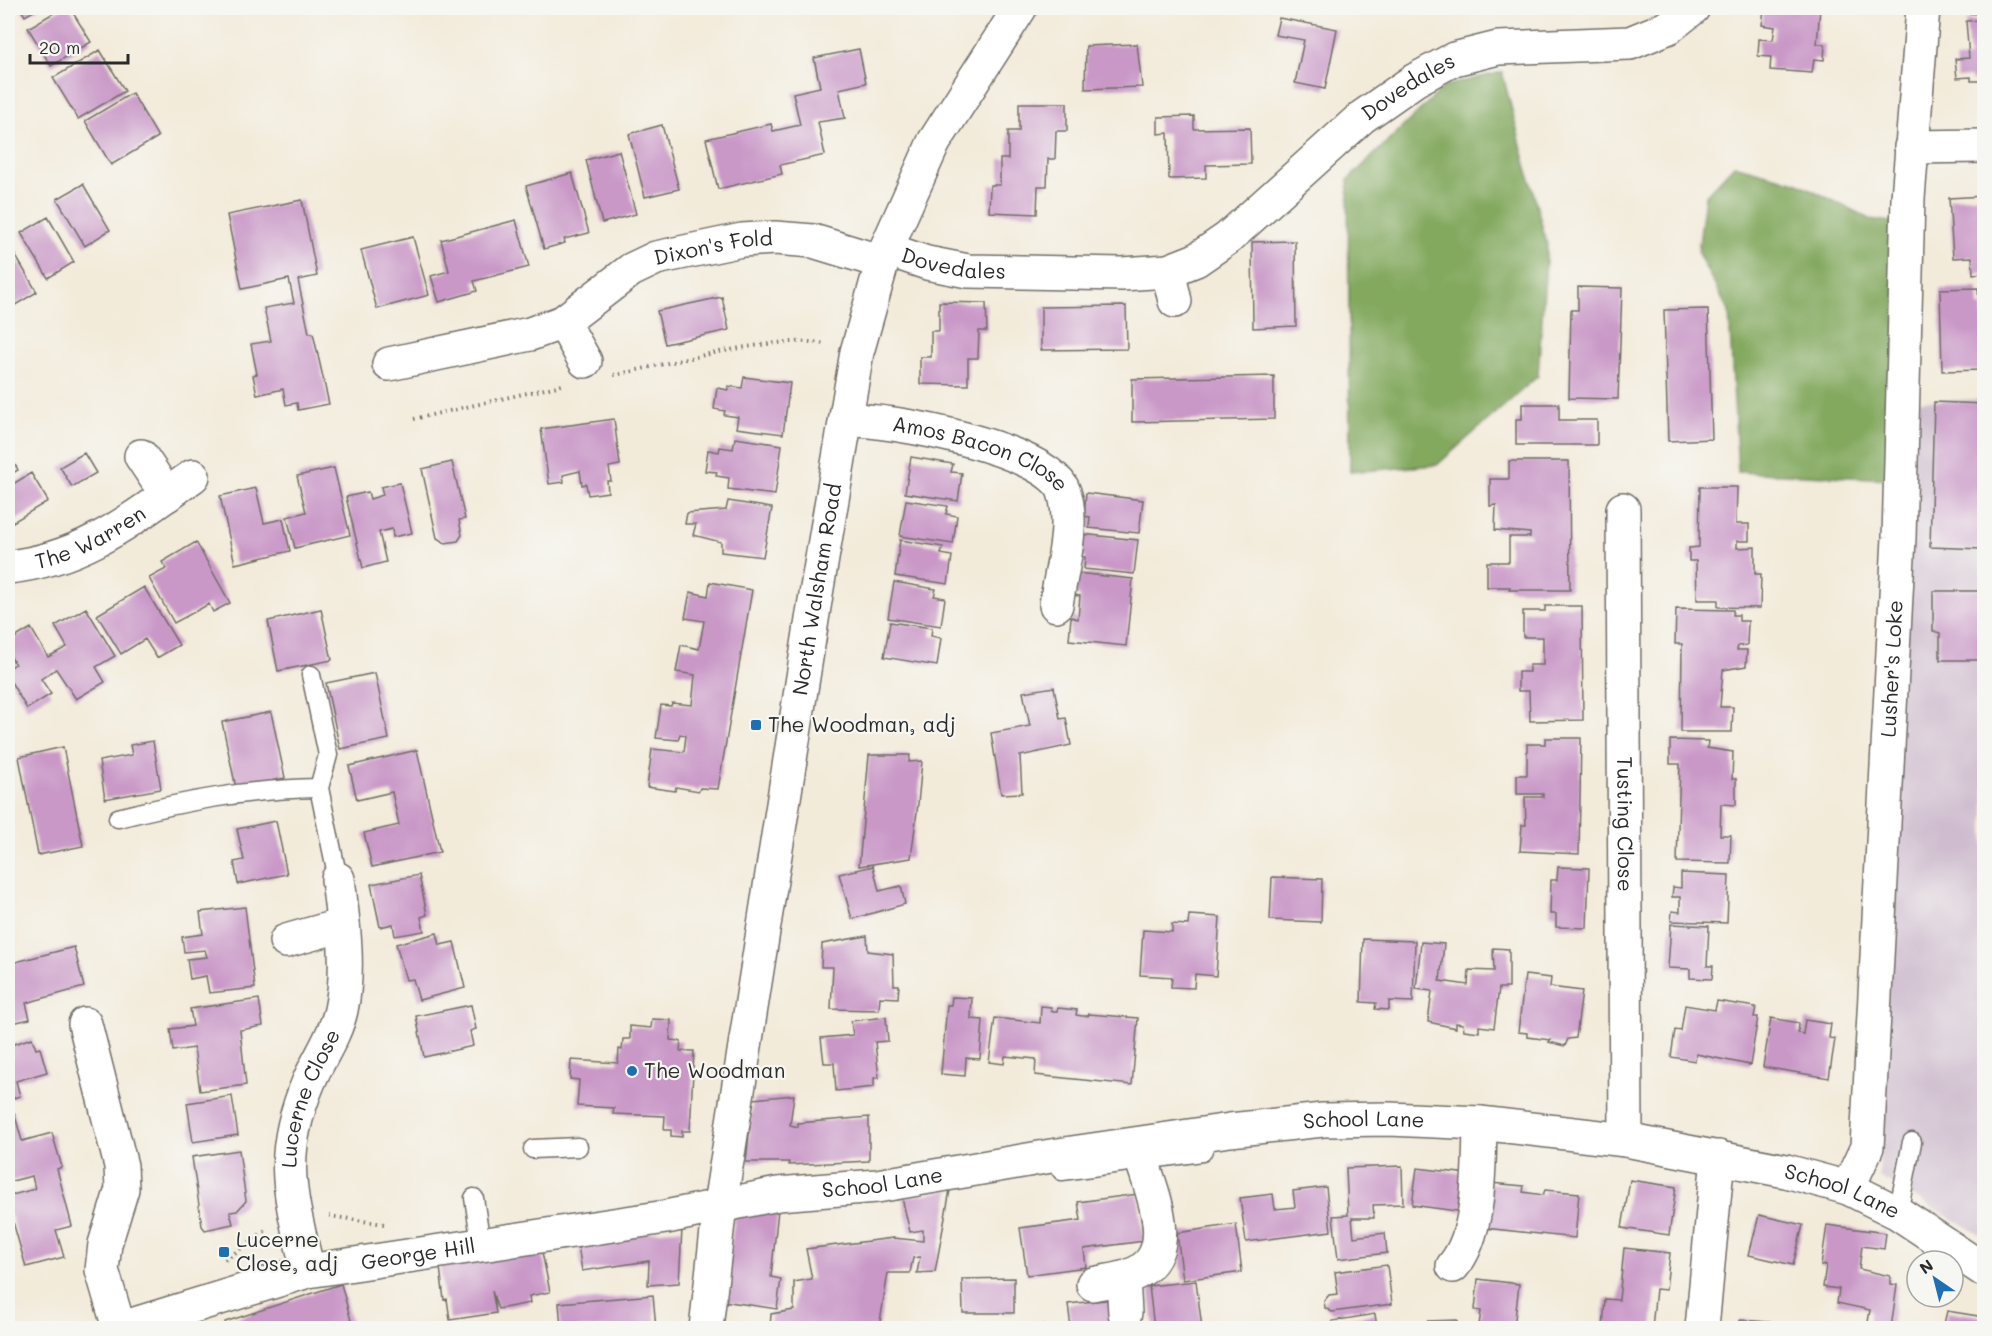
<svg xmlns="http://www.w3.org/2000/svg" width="1992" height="1336" font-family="Mali,sans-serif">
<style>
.industrial{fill:#cfbdcf}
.forest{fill:#83a95e;stroke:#576a44;stroke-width:1.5}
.building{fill:#c998c7}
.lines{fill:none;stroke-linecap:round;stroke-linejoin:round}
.service-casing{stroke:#716e68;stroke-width:21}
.minor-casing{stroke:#716e68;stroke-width:36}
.secondary-casing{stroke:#716e68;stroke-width:36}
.path{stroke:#716e68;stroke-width:4;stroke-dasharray:1.5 4.5;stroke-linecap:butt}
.service{stroke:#fff;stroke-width:18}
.minor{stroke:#fff;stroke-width:33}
.secondary{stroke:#fff;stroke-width:33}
.poi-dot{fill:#1f6fb2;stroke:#f6f6f2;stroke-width:2}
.labels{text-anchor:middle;stroke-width:4.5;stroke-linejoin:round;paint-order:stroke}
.street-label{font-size:21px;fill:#2b2b2b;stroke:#f6f6f2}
.poi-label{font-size:21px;fill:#2b2b2b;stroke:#f6f6f2;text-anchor:start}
</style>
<rect width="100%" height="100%" fill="#f6f6f2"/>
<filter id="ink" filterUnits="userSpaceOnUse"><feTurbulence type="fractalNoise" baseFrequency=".0167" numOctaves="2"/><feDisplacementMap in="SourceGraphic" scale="12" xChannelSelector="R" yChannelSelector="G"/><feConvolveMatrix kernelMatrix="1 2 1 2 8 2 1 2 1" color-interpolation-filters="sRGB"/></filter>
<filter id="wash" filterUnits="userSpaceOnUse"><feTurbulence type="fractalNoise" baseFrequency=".008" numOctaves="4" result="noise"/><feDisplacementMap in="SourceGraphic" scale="24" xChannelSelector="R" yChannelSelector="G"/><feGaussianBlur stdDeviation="1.35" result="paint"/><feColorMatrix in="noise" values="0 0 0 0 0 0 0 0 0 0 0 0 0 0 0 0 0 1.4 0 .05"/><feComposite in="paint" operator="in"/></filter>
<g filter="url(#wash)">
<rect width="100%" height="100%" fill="#f3ebda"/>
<path class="industrial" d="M1984,399V1237L1879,1177L1913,401Z"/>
<path class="forest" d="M1502,72L1547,245L1538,376L1437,465L1350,472L1348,180L1445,86Z
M1734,165L1796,182L1870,219L1898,223L1893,479L1738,472L1729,312L1698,253L1705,196Z"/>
<g id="blocks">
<path class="building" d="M20,8H39L25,16Z
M62,8H70L91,42L51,66L28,28Z
M1777,8H1820L1817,44H1825L1824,60L1814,59L1812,73L1770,70L1771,57L1758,56L1759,39L1773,40L1775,27L1762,25L1764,9L1777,10Z
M1963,8H1984V14L1962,13Z
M1279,18L1337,29L1325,89L1295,83L1304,40L1275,35Z
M1984,20V81H1971V77L1957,78L1955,59L1969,58L1966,21Z
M1137,44L1142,87L1085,89L1086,46Z
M859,49L866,83L839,89L845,118L818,122L825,155L780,165L782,174L718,189L706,139L771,124L773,131L800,125L793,93L820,87L814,58Z
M100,50L125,91L78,119L53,78Z
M132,93L158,137L111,165L85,121Z
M1019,103H1067V131H1056L1055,159H1048L1047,186H1038L1037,214L989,212L990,185H1000V159H1008V131H1019Z
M1194,116V129L1250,128L1251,164L1206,165V178L1169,179L1168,133L1158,134V117Z
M662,125L679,189L645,197L629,134Z
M619,151L636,214L602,223L586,160Z
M572,173L589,233L564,239L565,243L544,249L526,186Z
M83,184L110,230L85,246L57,199Z
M1984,196V273L1973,274L1972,257L1953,258L1949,198Z
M302,200L317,276L298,280L309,333H313L329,404L298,410L297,403L286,405L283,389L257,395L253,375L257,374L251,344L271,341L264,308L294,303L289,279L242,289L227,215Z
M48,217L74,262L48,278L21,233Z
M516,220L529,267L474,281L477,291L439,302L431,276L449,271L441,240Z
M413,237L429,295L377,309L361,250Z
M1295,241L1296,326L1253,328L1252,242Z
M11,248L37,292L12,307L8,299V250Z
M1578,287L1622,288L1618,399L1569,398L1571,310H1578Z
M1978,288L1979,307L1983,306L1984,370L1942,371L1940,289Z
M722,297L729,330L665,344L657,311Z
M939,302L986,303L987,331H979L978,358H968V385L920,384V357H931V331H939Z
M1126,306L1127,349L1041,350V307Z
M1708,309L1712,439L1668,441L1664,310Z
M1274,376V419L1132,422V379Z
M744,377L790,383L783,434L736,428L738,417L724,415L725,411L714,409L717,388L728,390V386L742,388Z
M1934,402L1984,404L1982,549L1930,547Z
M1522,404H1559V420H1597V445H1516V419H1522Z
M614,419L620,465L609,467L611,481H607L608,492L588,495L586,484L582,485L580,471L563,475L564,482L549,484L541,429Z
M735,438L782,445L775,495L728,489L729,478L716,476L717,472L705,471L708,450L719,452L720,447L733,449Z
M8,452L18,470L8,476Z
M84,453L96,473L72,487L60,467Z
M911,457L953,464L951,472L962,473L958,501L905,493Z
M1509,461H1569L1570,590H1509L1510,587H1487V562H1509V537H1530V533L1495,530L1496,505L1490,506V479H1509Z
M452,462L465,519L459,520L462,535L458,541L445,543L437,538L422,469Z
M334,468L350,535L295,548L287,517L306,512L297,476Z
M31,473L48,501L8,525V487Z
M400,483L412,533L393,537L392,529L379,532L386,562L363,568L346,497L368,492L370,499L383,495L381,487Z
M1700,487H1737L1736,524H1749V541H1737V548L1755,547V574H1761L1760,608L1718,607V600H1697L1696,561H1689V548L1699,547Z
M256,488L264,523L283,519L290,551L235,564L220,496Z
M1086,493L1143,500L1139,533L1089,528L1090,517L1084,516Z
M906,500L948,506L946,514L957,516L953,544L900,536Z
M728,501L772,508L763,557L721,552V542L693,535L696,524H685L687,513L726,510Z
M1081,534L1138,540L1134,574L1084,569L1085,557H1079Z
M900,540L943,547L941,554L952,556L948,584L895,576Z
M196,542L230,603L213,612L209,604L174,623L149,578L166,569L162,562Z
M1076,573L1133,579L1126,646L1069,640L1071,617L1078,619L1080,596L1073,595Z
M710,582L752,590L718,789L700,788L699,791L676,787L675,791L647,787L652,749L684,752L686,735L680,734L678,740L656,738L661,705L671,706L672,703L692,705L695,675L676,672L681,645L699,649L704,621L685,618L690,592L708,596Z
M894,582L936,589L934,596L945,598L941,626L888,618Z
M144,587L179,645L157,658L145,639L121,654L97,615Z
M1933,591H1984V660H1940V633L1933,631Z
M1545,606H1582L1583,720L1530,721L1529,691H1518V672H1529V665H1543V637H1523V611H1545Z
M86,608L115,656L96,667L105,682L76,699L56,669L41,679L51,694L27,709L8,677V669L15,664L8,652V642L31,628L48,657L67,647L55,626Z
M321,609L332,660L278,671L268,621Z
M1676,609L1733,610V615H1739V621H1748L1747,645L1738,646L1737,650H1747L1746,666L1723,670L1720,707H1733L1732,732H1681L1682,644H1675Z
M890,622L932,628L931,636L941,638L937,666L884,657Z
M375,673L389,739L340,749L326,683Z
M1054,687L1060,719L1066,718L1071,745L1020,756L1022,793L1001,794L991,733L1030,726L1023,692Z
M271,712L285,778L236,788L222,722Z
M1545,738H1581L1579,854L1520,851L1522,825H1526L1525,797H1543V794H1517V775H1527V744H1545Z
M1670,740L1708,741L1707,748L1733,752L1732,779H1736V805L1721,804L1720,835H1731L1730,863L1677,862L1680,764H1670Z
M153,741L161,789L105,799L99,761L132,755L130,745Z
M63,747L83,846L38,855L19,757Z
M417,750L440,852L372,867L364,833L399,825L392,792L357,800L349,766Z
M869,755H910L909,762L922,761L918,804L911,858L859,866Z
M276,821L287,874L238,884L234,862L244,860L237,829Z
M873,866L879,891L901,886L905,904L852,919L839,874Z
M1558,867L1589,868L1587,928L1556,927V914H1550L1551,880H1557Z
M1681,873L1729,875L1727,923L1671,921L1672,911L1680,912V897H1672L1673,887L1681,888Z
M419,875L427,915L421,917L424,931L395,936L393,924L380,927L371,884Z
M1272,877L1322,879L1321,922L1270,920Z
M245,907L255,988L209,993L206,976L190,979L187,959L207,957L205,950L184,952L182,937L203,934L200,912Z
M1189,915L1220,917L1216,976L1195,974L1194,988L1171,987L1172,977L1140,975L1143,930L1172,932V924L1188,925Z
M1671,924L1709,926L1707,966H1713L1712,979L1690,978V969L1668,968Z
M437,933L440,945L454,942L465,988L419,1000L413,979L406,980L396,944Z
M867,936L868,951L893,954L894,985H899L898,998L880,997L879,1010L831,1009L833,967H821L822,944Z
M1363,939L1415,941L1413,1002L1389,1001V1010L1375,1009L1376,1003L1361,1002Z
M1421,942L1444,944L1440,981L1468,985L1469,970L1494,971L1493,948L1509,949V988H1499L1494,1028L1479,1026V1032L1464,1030L1463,1024L1456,1023V1028L1428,1022L1432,991L1416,989Z
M74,947L84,987L26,1003L30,1019L8,1024V983L11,982L8,964Z
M1525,975L1551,978L1550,987L1582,991L1576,1038L1568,1039L1565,1046L1549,1042L1551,1040L1527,1037V1033L1518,1032Z
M952,997L972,998L971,1019L983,1020L980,1059L966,1058L965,1076L941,1074L947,1005H951Z
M259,999L263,1026L240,1030L246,1085L200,1091L194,1048L173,1051L170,1029L193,1026L190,1009Z
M1717,1001L1756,1007L1754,1017H1758L1750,1065L1696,1054L1695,1061L1671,1057L1675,1030L1681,1031L1685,1005L1715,1010Z
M471,1005L476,1029L470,1031L473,1046L424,1057L416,1016Z
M1041,1006L1051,1007V1011H1057L1058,1008L1077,1010L1076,1015L1082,1016H1088L1089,1014L1138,1018L1132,1085L1035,1075L1036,1059L1005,1056L1004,1064L989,1062L995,1018L1040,1023Z
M886,1017L888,1041L875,1042L879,1078H874V1087L836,1091L834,1063H824L821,1038L853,1035L851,1021Z
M1771,1018L1799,1023L1798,1033L1803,1034L1805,1020L1831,1024L1829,1038L1835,1039L1829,1078L1763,1067Z
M652,1019L671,1020L670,1040L681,1041L680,1051H694L690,1131H682V1137L671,1136V1130H664L665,1116L613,1114L614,1108L577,1106L579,1080L570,1079L571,1060L618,1063L619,1049L622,1050L623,1039H630V1026L651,1028Z
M32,1038L36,1049L40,1048L47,1072L16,1081L20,1096L8,1100V1046Z
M794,1095L790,1125L798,1127V1123L869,1117V1161L789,1165V1162H746L753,1099Z
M232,1096L238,1135L193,1142L187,1103Z
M14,1112L22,1141L52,1133L62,1167L57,1169L72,1226L56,1230L64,1257L26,1267L11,1215L8,1216V1196L35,1189L32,1176L8,1182V1114Z
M239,1150L246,1201L237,1211L230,1212L233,1224L205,1230L202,1226L192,1157Z
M1402,1166L1403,1204L1373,1205L1374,1218H1352L1354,1237L1385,1233L1387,1253L1338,1259L1333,1216L1348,1215L1346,1168Z
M1417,1168L1468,1174L1464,1212L1412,1205Z
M1630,1180L1676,1187L1669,1235L1622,1228Z
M1490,1183L1524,1186L1523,1192L1543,1195L1545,1190L1579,1193L1575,1238L1485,1228Z
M1326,1187L1331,1231L1246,1242L1240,1198L1273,1194L1275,1209L1286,1208L1295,1207L1293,1191Z
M950,1190L935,1272L917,1273L920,1257L913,1258L910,1273H888L879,1328H770L771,1314L794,1310V1282L812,1279L806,1249L893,1238L923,1241V1230L910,1232L902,1198Z
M1138,1194L1144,1241L1084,1249L1086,1267L1027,1275L1020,1228L1081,1220L1078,1202Z
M778,1210L771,1277L781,1279L777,1309L723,1301L735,1215Z
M1759,1215L1803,1225L1793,1265L1749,1255Z
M1236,1224L1242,1272L1183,1280L1177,1233Z
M1827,1225L1886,1233L1884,1249L1862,1246L1859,1269L1890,1276V1284L1897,1285L1891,1328H1867L1870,1310L1837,1303L1839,1289L1823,1287L1826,1265L1821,1266Z
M682,1229L679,1283L648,1285L649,1261L582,1271L577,1239Z
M540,1242L550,1292L529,1296L530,1303L498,1309L492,1291L496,1313L450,1320L447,1299L444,1300L439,1259Z
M1624,1248L1670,1253L1666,1290L1656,1289L1652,1328H1603L1605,1299L1619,1300Z
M1387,1265L1392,1304L1332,1312L1325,1308L1324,1301L1329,1295L1338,1294L1335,1272Z
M1014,1278V1313H963L962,1279Z
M1478,1279L1519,1284L1514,1328H1484V1326L1479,1325L1481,1311L1475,1310Z
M1196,1281L1202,1328H1154L1149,1286Z
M341,1284L353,1328H227L225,1322Z
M653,1295L656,1328H561L559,1303Z
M1115,1299L1117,1326L1071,1328L1068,1304Z
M1947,1311L1984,1317V1328H1943Z
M1375,1314L1377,1328H1333L1332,1321Z
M1457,1320V1328H1427V1321Z
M1740,1320L1781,1323L1780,1328H1739Z
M1045,1325V1328H1027V1327Z"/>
</g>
</g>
<g filter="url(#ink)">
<use href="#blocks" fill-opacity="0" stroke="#716e68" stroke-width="1.5"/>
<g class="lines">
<g class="service-casing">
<path id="service" d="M311,675L328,755L319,788L338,879
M118,818C185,801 249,789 319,788
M533,1149L578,1147
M1051,1156L1062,1171L1202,1152L1210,1133
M474,1198L481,1244
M1898,1213L1912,1142"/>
</g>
<g class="minor-casing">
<g id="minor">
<path d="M1911,147L1984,146"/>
<path id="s1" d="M886,249L927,263L968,271L1122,274L1168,271L1196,260L1228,238L1362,117L1415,80L1454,59L1498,48L1630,43L1669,27L1693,8"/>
<path d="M1168,271L1175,301"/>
<path d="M563,322L585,361"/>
<path id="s2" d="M389,364L530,334L563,322L631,270L656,258L742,240L775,238L813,241L882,262"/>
<path id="s3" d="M846,420C887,418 1051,449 1064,492C1075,526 1061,570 1056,605"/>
<path d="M141,456L167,495"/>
<path id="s4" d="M1623,509L1626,1140"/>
<path id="s5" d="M8,567C84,559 132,519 193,476"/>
<path d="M286,941L343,925"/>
<path d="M85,1024L121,1166L122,1189L105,1244L102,1270L119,1328"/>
<path id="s6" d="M1848,1188L1867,1147L1899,538L1908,198L1923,8"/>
<path d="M1453,1266C1481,1234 1479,1164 1480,1123"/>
<path id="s7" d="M308,1271C290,1194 277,1157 309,1081C319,1058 336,1034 341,1010C350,969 343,920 338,879"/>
<path d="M1123,1278L1125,1313"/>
<path d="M1093,1284C1106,1281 1122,1280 1134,1274C1180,1254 1152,1193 1142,1160"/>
<path id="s8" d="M122,1328L308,1271L666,1217L778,1194L877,1186L1051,1156L1230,1130L1323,1120L1389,1119L1480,1123L1626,1140L1786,1171L1848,1188L1898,1213L1984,1270"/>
<path d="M1702,1328L1718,1157"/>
</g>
</g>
<g class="secondary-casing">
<g id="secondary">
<path id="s9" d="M706,1328L720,1205L817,588L857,352L886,249L934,142L1020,8"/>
</g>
</g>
<path class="path" d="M614,375C665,365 778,333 825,344
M414,419L562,385
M329,1216L384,1224
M225,1260L265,1231"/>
<use href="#service" class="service"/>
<use href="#minor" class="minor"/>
<use href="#secondary" class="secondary"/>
</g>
</g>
<g class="poi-dot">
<rect x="750" y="719" width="12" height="12" rx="3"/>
<circle cx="632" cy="1071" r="6"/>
<rect x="218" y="1246" width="12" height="12" rx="3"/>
</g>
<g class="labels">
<g class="street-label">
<text dy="7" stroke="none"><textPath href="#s1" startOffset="590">Dovedales</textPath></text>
<text dy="7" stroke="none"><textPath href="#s2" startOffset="351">Dixon's Fold</textPath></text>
<text dy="7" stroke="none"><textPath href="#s1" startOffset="70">Dovedales</textPath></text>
<text dy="7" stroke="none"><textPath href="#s3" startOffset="140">Amos Bacon Close</textPath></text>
<text dy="7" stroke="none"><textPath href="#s5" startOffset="88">The Warren</textPath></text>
<text dy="7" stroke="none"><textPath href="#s9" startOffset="747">North Walsham Road</textPath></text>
<text dy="7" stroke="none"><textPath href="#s6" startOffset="524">Lusher's Loke</textPath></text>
<text dy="7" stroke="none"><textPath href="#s4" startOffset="315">Tusting Close</textPath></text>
<text dy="7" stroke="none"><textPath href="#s7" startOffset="178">Lucerne Close</textPath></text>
<text dy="7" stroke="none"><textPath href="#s8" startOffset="1262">School Lane</textPath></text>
<text dy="7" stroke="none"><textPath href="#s8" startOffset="776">School Lane</textPath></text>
<text dy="7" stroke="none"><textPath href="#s8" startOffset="1748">School Lane</textPath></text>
<text dy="7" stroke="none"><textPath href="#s8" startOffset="306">George Hill</textPath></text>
</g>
<g class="poi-label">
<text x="768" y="732">The Woodman, adj</text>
<text x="644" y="1078">The Woodman</text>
<text x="236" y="1247">Lucerne<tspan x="236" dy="24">Close, adj</tspan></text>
</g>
</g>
<rect width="1992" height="1336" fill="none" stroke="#f6f6f2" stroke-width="30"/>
<g transform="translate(1935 1279) rotate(325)"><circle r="28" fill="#f6f6f2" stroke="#a5a5a2" stroke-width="1.5"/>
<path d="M0-4.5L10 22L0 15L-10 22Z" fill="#1f6fb2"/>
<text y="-9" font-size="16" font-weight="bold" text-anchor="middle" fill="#2b2b2b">N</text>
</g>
<path d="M30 54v9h98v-9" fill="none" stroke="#2b2b2b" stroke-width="3"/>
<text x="39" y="54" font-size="18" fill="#2b2b2b" stroke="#f6f6f2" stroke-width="4.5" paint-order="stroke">20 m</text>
</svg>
